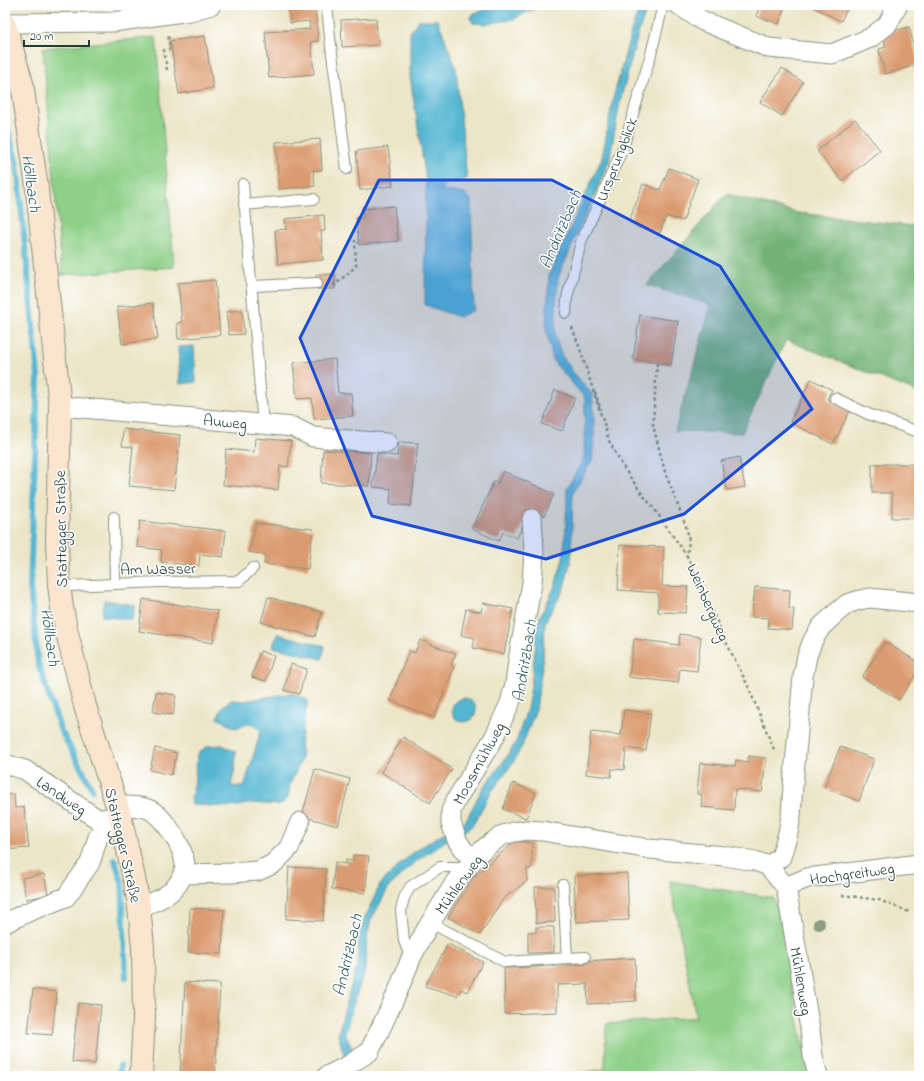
<svg xmlns="http://www.w3.org/2000/svg" width="924" height="1081" font-family="'Indie Flower',sans-serif">
<style>
.green{fill:#8ed088;stroke:#56865e}
.forest{fill:#72b274;stroke:#487854}
.water{fill:#54b6d2;stroke:#3a7a83}
.lines{fill:none;stroke-linecap:round;stroke-linejoin:round}
.stream{stroke:#54b6d2;stroke-width:6}
.building{fill:#db9b70}
.lane-casing{stroke:#86927e;stroke-width:12}
.street-casing{stroke:#86927e;stroke-width:21}
.secondary-casing{stroke:#86927e;stroke-width:24}
.path{stroke:#86927e;stroke-width:2.5;stroke-dasharray:3 3;stroke-linecap:butt}
.lane{stroke:#fff;stroke-width:10}
.street{stroke:#fff;stroke-width:19}
.secondary{stroke:#fce5cf;stroke-width:22}
.tree{fill:#8b9d82}
.marked{fill:#1d4ed8;fill-opacity:0.2;stroke:#1d4ed8;stroke-width:3;stroke-linejoin:round}
.labels{text-anchor:middle;stroke-width:3;stroke-linejoin:round;paint-order:stroke}
.street-label{font-size:16px;fill:#1f3d34;stroke:#fff}
.water-label{font-size:17px;font-style:italic;fill:#2f6163;stroke:#fff}
</style>
<rect width="100%" height="100%" fill="#fff"/>
<filter id="ink" filterUnits="userSpaceOnUse"><feTurbulence type="fractalNoise" baseFrequency=".025" numOctaves="2"/><feDisplacementMap in="SourceGraphic" scale="8" xChannelSelector="R" yChannelSelector="G"/><feConvolveMatrix kernelMatrix="1 2 1 2 8 2 1 2 1" color-interpolation-filters="sRGB"/></filter>
<filter id="wash" filterUnits="userSpaceOnUse"><feTurbulence type="fractalNoise" baseFrequency=".012" numOctaves="4" result="noise"/><feDisplacementMap in="SourceGraphic" scale="16" xChannelSelector="R" yChannelSelector="G"/><feGaussianBlur stdDeviation="0.9" result="paint"/><feColorMatrix in="noise" values="0 0 0 0 0 0 0 0 0 0 0 0 0 0 0 0 0 1.4 0 .05"/><feComposite in="paint" operator="in"/></filter>
<g filter="url(#wash)">
<rect width="100%" height="100%" fill="#ece6c8"/>
<path class="green" d="M156,37L174,267L62,275L43,48Z
M670,881L774,898L785,941L795,1005L810,1076H557L605,1069L606,1024L696,1017Z"/>
<path class="forest" d="M726,194L798,213L913,226L919,194V393L786,340L742,433L675,431L711,305L647,285Z"/>
<path class="water" d="M504,5H541L514,19L486,24L473,23L470,18L474,13Z
M640,5H648L638,34L620,102L609,161L558,278L555,328L556,339L562,356L573,372L592,394L594,415V441L592,461L573,492L571,560L563,591L545,622L543,660L536,709L522,746L514,761L490,794L473,825L460,834L444,842L415,862L389,887L371,920L367,938L365,970L355,999L345,1033L355,1055L346,1060L338,1035L348,996L357,967L359,937L365,917L381,883L411,854L440,835L465,822L481,791L506,758L516,742L527,709L531,686L538,621L555,586L563,559L566,525L567,488L584,458L585,398L553,361L546,329L549,275L602,158L613,99L632,29Z
M418,20H438L456,68L467,179L447,184L442,190L465,194L471,200L474,310L459,317L425,305L426,180L410,76V33Z
M194,346L196,382L180,384L178,347Z
M104,600L135,605L132,620L102,616Z
M277,634L325,646L322,659L273,647Z
M291,693L308,700L300,743L302,758L290,784L288,798L280,805L252,803L232,807L192,805L191,798L194,786L197,754L208,746L222,745L236,752L235,768L231,786L244,787L261,730L251,723L235,728L217,718L223,706L232,700L244,701Z
M452 710a12 12 0 1 1 24 0a12 12 0 1 1-24 0Z"/>
<g class="lines">
<path class="stream" d="M5,119L17,164L38,376L30,587L38,663L60,729L93,790
M115,860L122,883L126,977
M119,1076L120,1066"/>
</g>
<g id="blocks">
<path class="building" d="M288,5H315L318,41L311,42L314,74L269,78L265,32L310,29L309,21L290,23Z
M760,5H785L779,24L756,16Z
M814,5H849L841,21L813,7Z
M376,18L378,45L342,47L341,20Z
M909,27L919,64L885,74L879,49L886,47L882,34Z
M205,36L213,88L179,94L170,41Z
M782,68L803,82L782,116L760,102Z
M855,119L880,150L842,181L817,151Z
M320,139L322,170H313L315,186L279,189L276,142Z
M388,147L393,186L360,190L356,151Z
M669,168L698,179L683,221L666,216L660,233L629,222L643,184L660,190Z
M394,206L398,241L359,245L356,218H363L362,209Z
M324,215L325,231H321L323,260L278,264L275,230L286,229L285,219Z
M335,274V289H317L316,275Z
M215,280L220,335L178,339L177,323L182,322L178,283Z
M153,303L158,339L122,344L117,307Z
M242,310L244,334L229,335L226,312Z
M640,315L678,321L671,365L633,359Z
M335,359L338,393H351L353,416L314,419L312,398L297,399L293,363Z
M811,379L832,390L827,399L850,411L833,444L790,422Z
M555,390L575,398L562,431L542,424Z
M123,429L180,435L174,490L129,486L133,447L122,446Z
M255,438L291,441L288,467L280,466L278,490L223,485L226,449L254,452Z
M399,442L418,443L411,506L390,504L391,489L373,487L377,454L397,456Z
M323,450L371,453L369,486L321,483Z
M739,457L745,487L727,490L721,461Z
M872,464H919V518H892V493H872Z
M503,471L554,494L544,516L530,509L517,538L503,532L499,541L472,529L494,481L498,483Z
M140,521L226,531L223,557L200,554L199,566L161,562L162,550L137,547Z
M256,523L313,529L308,569L264,564L265,555L249,552Z
M620,545L664,547L662,586L688,587L686,613L658,612V593L618,590Z
M755,587L790,590L789,609H794L792,630L768,628L769,618L752,617Z
M268,597L322,612L315,637L261,622Z
M143,599L218,611L213,643L139,631Z
M483,603L513,609L504,654L473,648L475,638L461,635L466,609L481,612Z
M680,634L701,637L697,671L680,669L678,683L629,677L634,639L679,645Z
M420,640L456,654L451,665L454,667L434,718L390,700L409,651L415,653Z
M885,642L919,663V669L899,700L862,677Z
M260,651L274,656L266,681L252,677Z
M291,664L307,669L299,694L284,690Z
M156,692L176,695L173,715L153,712Z
M624,710L651,713L646,751L626,748L624,770L612,769L611,777L586,774L591,732L621,735Z
M403,737L452,769L430,803L381,772Z
M840,747L874,759L859,801L824,788Z
M155,748L177,753L171,775L150,770Z
M749,756L766,758L762,792L735,789L734,810L701,807L702,795L697,794L700,763L735,766L736,760L748,762Z
M315,769L350,779L338,826L302,816Z
M513,783L536,793L526,818L503,809Z
M14,794L15,808L24,807L29,848L5,850V795Z
M515,841L533,843L531,869L527,868V881L503,899L480,935L448,917L474,876Z
M353,855L369,856L365,893L332,889L335,862L346,864V860L353,861Z
M289,867L326,869L323,921L286,919Z
M627,873L629,920L576,922L574,876Z
M44,874L48,895L26,899L22,878Z
M535,887H554L555,922L536,923Z
M190,908L224,910L222,954L188,952Z
M536,927H554V952L528,953V932H536Z
M448,944L483,962L467,992L461,989L457,996L425,986Z
M635,958L636,1001L588,1004L587,984L557,985V1012L505,1014L504,968L556,966L586,964V961Z
M5,967H8L6,991H5Z
M185,982L220,984L215,1076H180Z
M33,989L57,992L52,1035L28,1033Z
M78,1003L101,1005L95,1064L72,1062Z"/>
</g>
</g>
<g filter="url(#ink)">
<use href="#blocks" fill-opacity="0" stroke="#86927e" stroke-width="1"/>
<g class="lines">
<g class="lane-casing">
<path id="lane" d="M327,5L330,38L347,169
M243,184L263,425
M244,205L314,199
M252,286L317,283
M566,313L567,298L581,242L623,148L651,54L663,5
M835,398L868,414L913,430L919,431
M114,517L115,584
M59,585L69,586L160,582L239,581L253,568
M563,885L567,958
M431,923L505,962L585,957
M411,959L404,941L401,910L404,898L410,887L440,867H468"/>
</g>
<g class="street-casing">
<path id="street" d="M679,5L703,21L769,48L832,54L870,38L887,25L898,5
M5,23L113,22L190,11L211,5
M60,406L293,427L313,437L387,443
M5,764L25,770L99,820L120,815
M117,806C126,806 136,805 145,808C155,810 162,820 168,827C176,837 185,854 185,867C185,870 183,873 182,876C176,893 156,902 139,907
M475,858L464,851L457,840L451,823V811L456,800L495,736L510,703L515,684L518,660L532,583L534,552L532,519
M768,866L781,857L788,833L791,816L793,785L803,677L807,656L813,640L821,627L835,614L847,604L860,600L870,598L919,603
M183,874L231,873L258,871L273,864L289,848L300,822
M786,887L810,1029L813,1056L818,1076
M786,887L807,878L919,864
M5,923L28,912L66,897L90,863L98,837L120,815
M327,1076L347,1066L369,1052L378,1034L397,993L412,956L426,930L456,881L475,858L482,850L494,841L503,835L514,832L527,830L542,831L650,849L724,856L755,861L768,866L786,887"/>
</g>
<g class="secondary-casing">
<path id="secondary" d="M5,25L22,83L36,181L60,406L57,542L59,585L62,608L67,633L85,706L120,815L135,883L139,907L143,947L144,1018L141,1076"/>
</g>
<path class="path" d="M167,70L164,50L170,49L168,34
M333,284L335,285L356,266L355,240
M572,327L580,349L604,424
M657,363L653,425L665,472L687,529L689,541L687,556L726,642L748,686L775,752
M595,392L601,410
M604,423L609,441L625,470L643,495L655,510L687,556
M842,895L879,900L909,912"/>
<use href="#lane" class="lane"/>
<use href="#street" class="street"/>
<use href="#secondary" class="secondary"/>
</g>
<circle class="tree" cx="819" cy="924" r="6"/>
</g>
<path class="marked" d="M379,180H552L720,266L812,409L684,514L546,559L372,516L300,338Z"/>
<g class="labels">
<g class="street-label">
<text transform="translate(616 159) rotate(-69)" y="6">Ursprungblick</text>
<text transform="translate(225 421) rotate(5)" y="6">Auweg</text>
<text transform="translate(60 529) rotate(-91)" y="6">Stattegger Straße</text>
<text transform="translate(158 568) rotate(-1)" y="6">Am Wasser</text>
<text transform="translate(709 602) rotate(66)" y="6">Weinbergweg</text>
<text transform="translate(478 763) rotate(-61)" y="6">Moosmühlweg</text>
<text transform="translate(62 795) rotate(34)" y="6">Landweg</text>
<text transform="translate(124 845) rotate(77)" y="6">Stattegger Straße</text>
<text transform="translate(852 873) rotate(-8)" y="6">Hochgreitweg</text>
<text transform="translate(458 884) rotate(-54)" y="6">Mühlenweg</text>
<text transform="translate(802 981) rotate(80)" y="6">Mühlenweg</text>
</g>
<g class="water-label">
<text transform="translate(32 183) rotate(82)" y="6">Höllbach</text>
<text transform="translate(560 229) rotate(-67)" y="6">Andritzbach</text>
<text transform="translate(51 637) rotate(82)" y="6">Höllbach</text>
<text transform="translate(524 661) rotate(-81)" y="6">Andritzbach</text>
<text transform="translate(347 955) rotate(-77)" y="6">Andritzbach</text>
</g>
</g>
<rect width="924" height="1081" fill="none" stroke="#fff" stroke-width="20"/>
<path d="M24 40v6h65v-6" fill="none" stroke="#1f3d34" stroke-width="2"/>
<text x="30" y="40" font-size="12" fill="#1f3d34" stroke="#ffffff" stroke-width="3" paint-order="stroke">20 m</text>
</svg>
